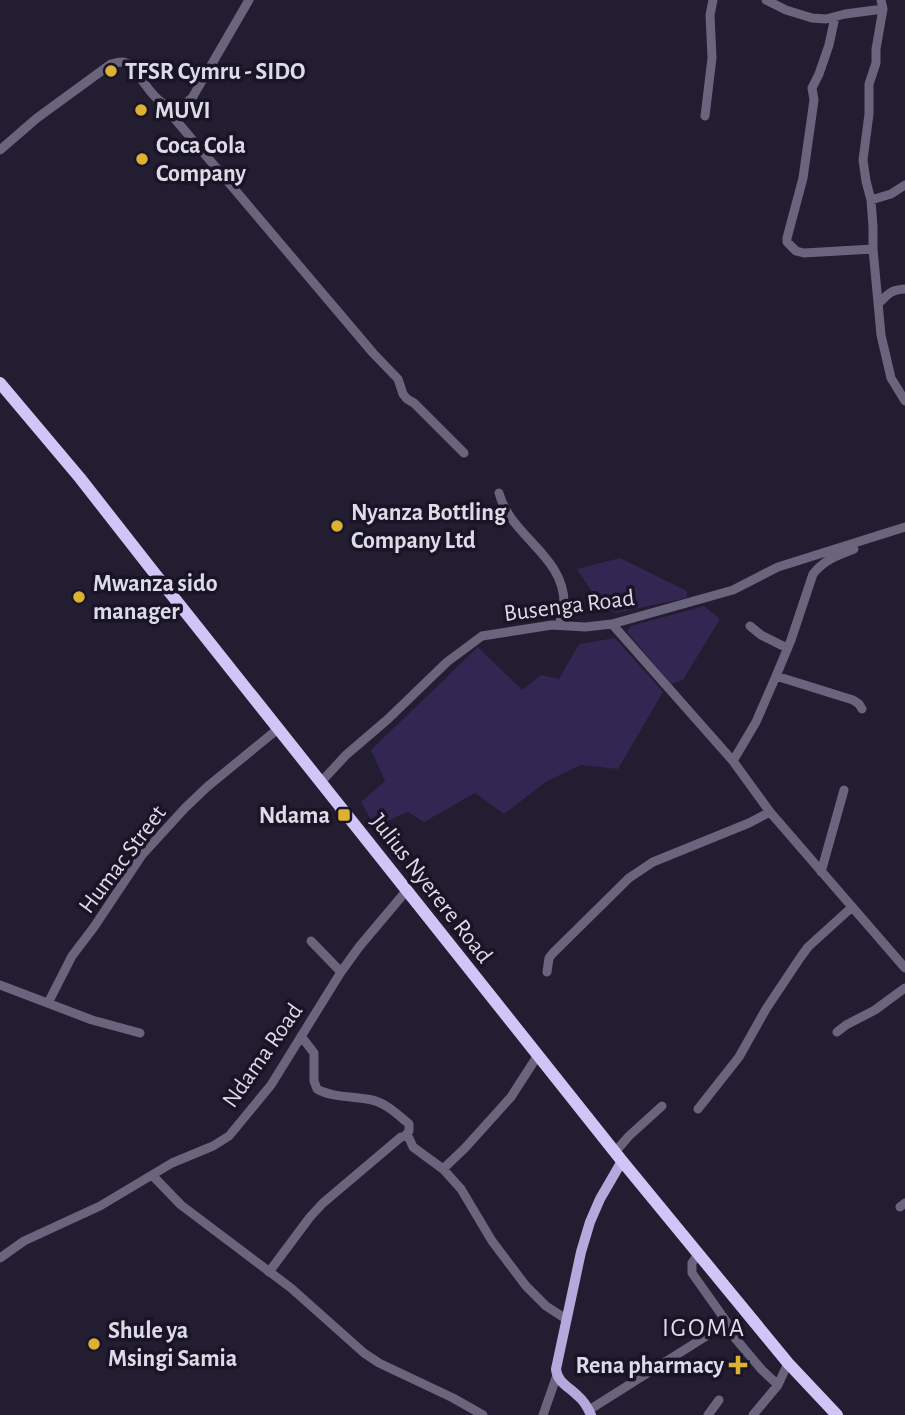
<svg xmlns="http://www.w3.org/2000/svg" width="905" height="1415" font-family="'Alegreya Sans',sans-serif">
<style>
.green{fill:#342652}
.lines{fill:none;stroke-linecap:round;stroke-linejoin:round}
.minor{stroke:#6a647d;stroke-width:9}
.major{stroke:#b5a8dc;stroke-width:10}
.highway{stroke:#d1c5f8;stroke-width:12}
.poi-dot{fill:#ddb233;stroke:#191426;stroke-width:2.5}
.labels{text-anchor:middle;stroke-width:7;stroke-linejoin:round;paint-order:stroke}
.poi-label{font-size:24px;font-weight:bold;fill:#dedbe8;stroke:#191426;text-anchor:start}
.street-label{font-size:24px;fill:#dedbe8;stroke:#191426}
.neighbourhood-label{font-size:26px;letter-spacing:2px;fill:#dedbe8;stroke:#191426}
</style>
<rect width="100%" height="100%" fill="#221d30"/>
<path class="green" d="M620,558L687,591V598L616,613L602,607L577,569Z
M704,606L720,619L683,680L671,684L627,632L631,626Z
M615,638L663,692L618,769L581,765L547,781L504,814L475,793L424,822L408,812L375,826L361,802L385,781L371,750L478,647L522,690L541,675L559,679L579,644Z"/>
<g class="lines">
<path class="minor" d="M766,0L786,10L812,18L826,19L845,14L883,9
M881,0L883,9L876,49V63L869,84V114L863,160L866,181L871,200L873,227V249L881,335L891,378L905,401
M835,17L829,45L819,74L812,88L814,100L803,178L787,238V242L796,251L804,253L873,249
M163,105L373,353L398,379L403,394L407,399L414,403L464,453
M705,116L712,58L710,15L713,0
M0,150L37,118L111,64C120,62 124,60 132,66C143,80 162,117 183,105C187,103 189,100 192,98L249,0
M871,200L891,194L905,185
M879,303C889,294 890,290 905,289
M499,493C510,536 565,556 564,604C564,610 561,618 559,625
M612,624L733,761L770,812L905,968
M750,626L761,635L787,648
M776,676L853,700L859,704L862,709
M733,761L756,722L776,676L791,640L813,574C824,560 838,555 854,549
M321,782L346,755L388,719L447,662L482,636L552,625L585,627L612,624L733,590L778,567L905,527
M821,872L844,790
M311,941L341,972
M547,972L549,958L553,953L629,878L653,862L749,823L770,812
M0,985L92,1020L140,1033
M48,1003L72,956L94,927L142,855L185,808L207,787L279,728
M837,1032L846,1025L875,1010L905,988
M301,1036L314,1053V1081L317,1089C333,1098 354,1096 372,1100C386,1103 398,1115 409,1124V1131L405,1136
M698,1109L739,1057L766,1009L800,958L808,947L851,908
M615,1152L629,1136L662,1106
M443,1169L465,1148L511,1097L538,1055
M152,1175L181,1205L291,1288L364,1353L379,1363L453,1398L483,1415
M900,1207L905,1203
M698,1254L692,1263V1273L726,1321L735,1338L762,1370L778,1385
M0,1258L24,1241L100,1206L172,1163L213,1146L229,1136L271,1085L341,972L359,947L407,890
M269,1272L310,1217L323,1203L401,1137L405,1136L409,1138L413,1147L443,1169L461,1189L492,1241L526,1286L546,1306L566,1319
M589,1410L727,1323
M543,1415L557,1375
M708,1415L719,1400
M753,1415L778,1385L788,1363"/>
<path class="major" d="M591,1415C588,1408 584,1401 578,1396C569,1387 557,1382 556,1369L581,1252L590,1222L600,1199L622,1161"/>
<path class="highway" d="M0,383L80,478L152,570L622,1161L788,1363L837,1415"/>
</g>
<g class="poi-dot">
<circle cx="111" cy="71" r="7"/>
<circle cx="141" cy="110" r="7"/>
<circle cx="142" cy="159" r="7"/>
<circle cx="337" cy="526" r="7"/>
<circle cx="79" cy="597" r="7"/>
<rect x="337" y="808" width="14" height="14" rx="3.5"/>
<circle cx="94" cy="1344" r="7"/>
<path d="M734.5 1354.5h7v7h7v7h-7v7h-7v-7h-7v-7h7z"/>
</g>
<g class="labels">
<g class="poi-label">
<text x="125" y="79">TFSR Cymru - SIDO</text>
<text x="155" y="118">MUVI</text>
<text x="156" y="153">Coca Cola<tspan x="156" dy="28">Company</tspan></text>
<text x="351" y="520">Nyanza Bottling<tspan x="351" dy="28">Company Ltd</tspan></text>
<text x="93" y="591">Mwanza sido<tspan x="93" dy="28">manager</tspan></text>
<text x="330" y="823" text-anchor="end">Ndama</text>
<text x="108" y="1338">Shule ya<tspan x="108" dy="28">Msingi Samia</tspan></text>
<text x="724" y="1373" text-anchor="end">Rena pharmacy</text>
</g>
<g class="street-label">
<text transform="translate(569 605) rotate(-7)" y="8">Busenga Road</text>
<text transform="translate(122 859) rotate(-53)" y="8">Humac Street</text>
<text transform="translate(432 888) rotate(52)" y="8">Julius Nyerere Road</text>
<text transform="translate(262 1055) rotate(-55)" y="8">Ndama Road</text>
</g>
<g class="neighbourhood-label">
<text x="704" y="1336">IGOMA</text>
</g>
</g>
</svg>
